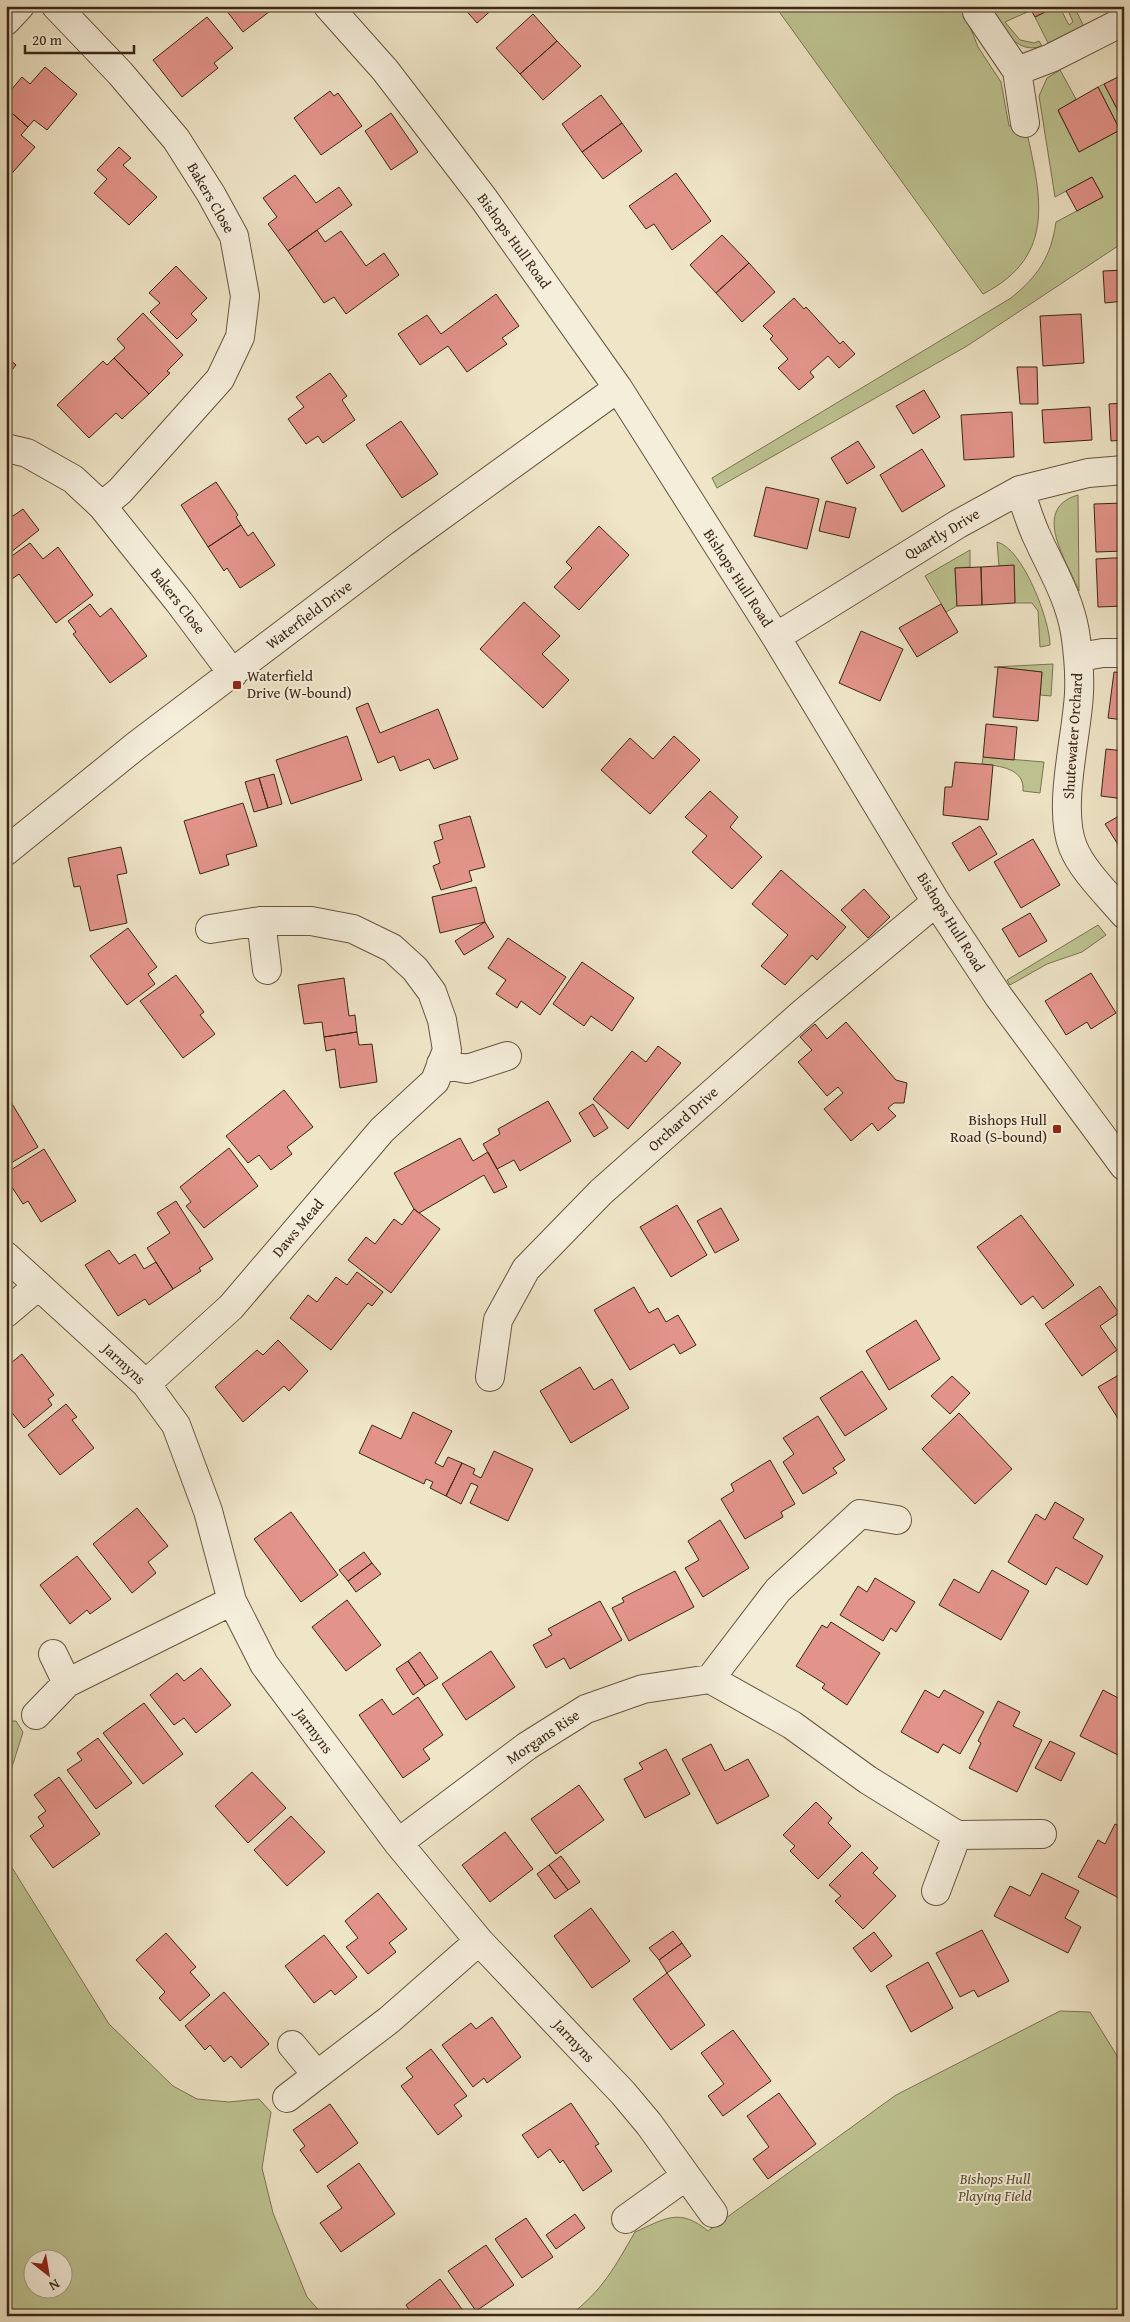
<svg xmlns="http://www.w3.org/2000/svg" width="1130" height="2322" font-family="'Gentium Book Plus',serif">
<style>
.green{fill:#bec392;stroke:#7c7553;fill-rule:evenodd}
.building{fill:#e3948a;stroke:#3a2714}
.lines{fill:none;stroke-linecap:round;stroke-linejoin:round}
.minor-casing{stroke:#675641;stroke-width:30}
.minor{stroke:#f5eedb;stroke-width:28}
.poi-dot{fill:#8f2418;stroke:#f5eedb;stroke-width:2}
.labels{text-anchor:middle;stroke-width:4;stroke-linejoin:round;paint-order:stroke}
.street-label{font-size:15px;fill:#3a2714;stroke:#f5eedb}
.poi-label{font-size:15px;fill:#3a2714;stroke:#f5eedb;text-anchor:start}
.park-label{font-size:15px;font-style:italic;fill:#5b4e34;stroke:#f5eedb}
</style>
<rect width="100%" height="100%" fill="#efe5c7"/>
<filter id="stains"><feTurbulence type="fractalNoise" baseFrequency=".004" numOctaves="4"/><feColorMatrix values="0 0 0 0 .2 0 0 0 0 .09 0 0 0 0 .02 0 0 0 .5 -.17"/></filter>
<radialGradient id="worn" r=".72"><stop offset=".6" stop-color="#630" stop-opacity="0"/><stop offset="1" stop-color="#630" stop-opacity=".3"/></radialGradient>
<path class="green" d="M775,6H962L978,47L1001,82L1009,126L1025,124C1040,193 1059,255 983,294Z
M987,6H1022L1025,13L1005,22L1020,40L1034,43L1039,41L1042,46C1015,56 1000,24 987,6Z
M1059,6L1069,25L1073,22L1066,6H1074L1084,27L1048,43L1035,17Z
M1060,70L1076,99L1058,111L1079,152L1120,130L1098,87L1104,84L1124,122V242L967,346L717,488L712,478L1011,298C1038,276 1051,257 1056,222L1103,197L1092,177L1055,197L1039,96L1047,78Z
M1078,495L1079,591C1069,564 1029,509 1078,495Z
M997,542C1023,548 1050,621 1050,645L1040,647L1038,611L1032,603H1015L1014,566H999Z
M970,550V567L955,568L957,606L946,612L925,576Z
M1053,664L1051,696L1040,695L1042,672L994,667Z
M983,757L1044,762L1040,793L1023,791C1025,768 999,766 982,764Z
M1098,925L1106,935L1082,952L1047,964L1010,985L1007,980Z
M6,1721H16L23,1732L6,1786Z
M6,1858L109,2024L173,2086L197,2099L229,2102L259,2099L271,2112L262,2168L273,2213L307,2297L324,2316H6ZM32,2260H62V2290H32Z
M1060,2011L1090,2012L1124,2067V2316H569C603,2290 614,2268 635,2232C665,2219 679,2207 708,2231L896,2095Z"/>
<path class="building" d="M223,6H272L274,8L243,32Z
M462,6H496L477,23Z
M1022,6H1057L1035,17L1031,10L1025,13Z
M533,14L557,41L520,74L496,48Z
M207,17L233,48L214,63L218,68L182,97L153,60Z
M557,41L581,66L543,100L520,74Z
M45,67L77,94L47,130L34,120L28,127L6,108V96L22,77L30,84Z
M1124,74V122L1104,84Z
M1098,87L1120,130L1079,152L1058,110Z
M330,91L334,96L338,93L362,126L321,155L294,118Z
M601,95L622,123L582,152L562,124Z
M6,108L28,127L21,135L35,147L6,180Z
M391,113L418,152L391,170L365,131Z
M622,123L642,151L603,179L582,152Z
M119,147L131,158L123,165L157,197L129,225L94,193L107,179L97,170Z
M676,173L711,221L672,250L654,224L646,229L629,206Z
M295,175L316,203L339,187L352,205L288,251L268,224L277,217L263,198Z
M1092,177L1103,197L1077,211L1066,191Z
M317,230L325,242L341,231L366,266L384,253L399,275L346,314L334,297L324,303L288,251Z
M722,235L749,263L716,293L690,265Z
M749,263L775,292L742,322L716,293Z
M176,266L207,298L191,314L197,320L177,339L150,312L160,303L149,293Z
M1124,270V301L1105,303L1103,271Z
M496,294L519,326L502,338L507,344L467,372L448,346L420,365L398,334L427,315L441,334Z
M794,298L804,309L806,307L840,344L843,341L855,354L839,368L828,356L810,372L814,377L799,390L778,368L788,359L770,339L773,336L763,326Z
M143,313L183,355L167,371L170,373L149,394L114,358L125,348L117,339Z
M1081,314L1084,363L1043,366L1040,316Z
M6,356L16,365L6,377Z
M114,358L149,394L122,419L116,413L89,438L57,405L103,361L107,365Z
M1017,367H1037L1038,404H1020Z
M330,373L347,396L342,400L355,420L323,443L318,436L306,444L288,419L304,407L296,397Z
M924,390L940,417L913,434L896,406Z
M1124,403V440L1111,441L1109,404Z
M1090,407L1092,440L1044,443L1042,410Z
M1012,412L1014,457L964,460L961,415Z
M401,421L438,474L402,498L366,445Z
M858,441L875,467L847,484L831,458Z
M922,449L945,486L902,512L880,475Z
M216,482L238,515L236,517L241,525L208,547L181,505Z
M766,487L819,499L807,549L754,536Z
M826,501L856,508L849,538L819,531Z
M1124,503V551L1096,552L1094,504Z
M6,507L13,516L23,509L39,530L6,556Z
M241,525L248,536L253,532L275,565L240,588L227,568L224,571L208,547Z
M599,526L629,555L579,610L554,587L572,568L566,562Z
M30,543L43,559L58,547L93,595L56,623L19,574L12,579L6,571V560Z
M1112,558H1124V606L1098,607L1096,559Z
M1014,565L1015,603L982,605L981,567Z
M981,567L982,605L957,606L955,568Z
M524,602L560,636L542,654L569,680L543,708L480,649Z
M90,604L100,617L111,608L147,656L110,683L73,634L76,632L68,621Z
M941,604L958,632L917,657L899,628Z
M861,631L903,649L880,701L839,683Z
M998,667L1042,672L1038,721L993,717Z
M1114,672L1124,673V720L1108,718Z
M368,703L380,733L438,709L458,759L434,769L429,759L400,771L394,756L378,763L356,708Z
M986,724L1017,727L1014,760L983,757Z
M347,736L362,780L291,804L276,760Z
M674,736L700,760L650,814L601,770L630,738L653,759Z
M1106,749L1124,751V799L1101,796Z
M955,762L993,765L988,820L943,815L945,787H952Z
M274,774L282,804L268,808L259,778Z
M259,778L268,808L254,812L245,782Z
M710,791L738,817L730,827L762,857L732,889L692,852L707,836L685,817Z
M243,803L257,846L226,855L229,865L200,874L184,821Z
M1124,813V854L1105,824Z
M470,816L485,867L469,871L472,881L441,890L433,866L440,863L434,842L443,839L439,825Z
M980,826L997,854L969,871L952,843Z
M1033,839L1060,885L1021,908L994,862Z
M121,847L127,873L117,875L127,923L90,931L80,886L74,887L68,858Z
M781,870L846,927L817,960L812,955L785,985L761,966L788,935L752,904Z
M476,887L485,922L440,933L432,897Z
M864,889L890,917L868,938L841,910Z
M1030,913L1047,941L1019,957L1002,929Z
M485,922L494,937L464,955L455,941Z
M128,928L157,967L148,974L155,984L127,1005L90,956Z
M508,938L566,977L540,1015L521,1001L517,1008L496,994L506,980L488,968Z
M582,962L634,998L612,1031L591,1016L584,1026L553,1004Z
M1091,973L1116,1013L1091,1029L1087,1022L1066,1035L1045,1001Z
M176,975L204,1012L200,1015L215,1034L183,1058L140,1001Z
M344,978L349,1016L355,1015L357,1032L324,1037L322,1022L304,1024L298,985Z
M846,1022L896,1080L907,1083L904,1103H894L888,1108L896,1116L878,1131L872,1123L851,1141L824,1109L843,1093L838,1087L827,1096L798,1062L812,1050L800,1037L815,1024L827,1039Z
M357,1032L359,1045L372,1044L377,1082L340,1088L335,1049L326,1051L324,1037Z
M658,1046L681,1063L628,1129L593,1099L632,1051L646,1062Z
M284,1090L313,1127L287,1147L292,1154L271,1170L259,1155L248,1163L226,1136Z
M8,1097L38,1147L6,1166V1098Z
M548,1101L571,1141L520,1171L514,1160L497,1169L483,1144L500,1134L498,1129Z
M593,1104L608,1128L594,1137L579,1113Z
M460,1138L473,1161L488,1152L507,1187L494,1193L484,1175L419,1213L414,1209L394,1173Z
M229,1148L258,1186L204,1228L186,1206L191,1202L180,1187Z
M44,1149L76,1201L41,1222L28,1201L23,1204L6,1178V1173Z
M176,1201L213,1259L199,1268L201,1271L173,1289L147,1248L170,1233L157,1213Z
M677,1205L707,1255L671,1277L640,1227Z
M721,1208L739,1240L715,1253L697,1221Z
M414,1209L440,1229L391,1293L348,1260L366,1237L375,1244L394,1219L402,1225Z
M1021,1215L1074,1285L1043,1309L1033,1296L1021,1305L977,1247Z
M109,1250L119,1264L135,1254L144,1269L156,1262L173,1289L149,1305L145,1299L118,1316L85,1265Z
M357,1272L383,1292L372,1306L368,1303L331,1350L290,1318L308,1295L317,1302L336,1277L347,1285Z
M1100,1286L1119,1313L1100,1326L1117,1350L1082,1376L1045,1324Z
M634,1287L649,1313L658,1308L666,1322L678,1315L696,1345L680,1354L674,1344L630,1370L594,1310Z
M916,1320L940,1359L889,1390L866,1351Z
M278,1340L308,1371L289,1391L284,1386L243,1422L215,1387L257,1350L263,1355Z
M22,1354L54,1395L48,1399L52,1405L24,1428L6,1405V1367Z
M580,1367L594,1390L612,1379L629,1408L571,1443L540,1391Z
M862,1371L887,1409L845,1436L820,1398Z
M1124,1372V1428L1098,1387Z
M952,1376L970,1393L950,1414L931,1396Z
M66,1404L77,1417L72,1420L94,1448L60,1475L28,1435Z
M413,1412L452,1431L435,1463L443,1467L448,1457L462,1463L446,1496L430,1488L433,1482L426,1479L424,1484L359,1453L372,1425L401,1439Z
M959,1413L1012,1469L975,1504L922,1449Z
M818,1416L845,1460L833,1468L837,1473L803,1494L783,1462L794,1454L783,1438Z
M494,1451L533,1469L508,1521L470,1503L478,1486L471,1483L461,1504L446,1496L462,1463L475,1469L473,1474L481,1478Z
M770,1460L795,1504L781,1512L783,1517L745,1539L721,1499L734,1491L731,1484Z
M1055,1502L1084,1519L1073,1538L1103,1556L1087,1585L1056,1567L1046,1585L1008,1562L1036,1514L1045,1520Z
M137,1508L168,1546L148,1562L156,1573L132,1593L93,1544Z
M291,1512L338,1575L301,1602L254,1539Z
M720,1520L749,1568L703,1597L685,1568L699,1560L688,1541Z
M364,1552L372,1563L348,1581L339,1570Z
M77,1556L111,1599L90,1614L87,1610L70,1624L40,1585Z
M372,1563L381,1574L356,1592L348,1581Z
M992,1570L1029,1591L1001,1640L939,1605L954,1579L979,1593Z
M675,1571L694,1607L629,1641L612,1608L624,1602L622,1598Z
M875,1578L915,1602L896,1632L891,1628L883,1641L840,1615L858,1586L867,1592Z
M347,1600L381,1645L346,1671L312,1627Z
M600,1601L622,1640L570,1669L564,1658L546,1668L533,1645L552,1635L548,1629Z
M831,1622L880,1653L847,1705L822,1688L825,1684L796,1666L822,1625L827,1628Z
M491,1651L515,1687L466,1720L442,1684Z
M420,1652L438,1678L425,1686L408,1661Z
M408,1661L425,1686L413,1695L396,1669Z
M201,1668L231,1705L196,1733L184,1718L174,1725L150,1695L177,1673L184,1681Z
M925,1690L939,1698L944,1690L984,1712L960,1754L943,1744L938,1753L901,1732Z
M1103,1690L1124,1701V1758L1080,1736Z
M418,1697L443,1735L423,1749L430,1759L403,1778L359,1715L382,1699L393,1715Z
M998,1701L1020,1712L1013,1726L1042,1740L1017,1792L969,1768L981,1743L978,1741Z
M144,1703L183,1754L143,1784L103,1733Z
M98,1738L132,1783L96,1809L67,1770L82,1760L77,1753Z
M1050,1741L1075,1753L1061,1781L1035,1768Z
M711,1744L725,1771L748,1759L769,1796L717,1824L682,1759Z
M666,1749L690,1794L645,1818L624,1779L643,1769L639,1763Z
M252,1772L286,1808L248,1843L215,1806Z
M59,1777L100,1834L53,1868L30,1836L44,1826L38,1817L46,1811L34,1795Z
M579,1785L604,1820L556,1854L531,1819Z
M816,1802L832,1818L828,1823L851,1846L818,1879L790,1851L795,1846L783,1835Z
M291,1816L325,1852L287,1886L254,1850Z
M1115,1824L1124,1829V1894L1121,1899L1078,1877L1098,1840L1105,1844Z
M505,1832L533,1869L490,1902L462,1865Z
M862,1852L878,1868L873,1873L896,1896L863,1929L835,1901L841,1896L829,1885Z
M561,1856L580,1882L568,1890L549,1865Z
M549,1865L568,1890L555,1899L537,1874Z
M1042,1873L1079,1891L1065,1918L1081,1927L1068,1953L994,1916L1010,1886L1030,1896Z
M378,1893L407,1929L389,1943L396,1952L368,1974L346,1947L358,1938L345,1921Z
M591,1908L630,1961L592,1988L554,1936Z
M982,1930L1009,1981L978,1997L974,1990L960,1997L936,1953Z
M673,1931L682,1943L659,1960L649,1948Z
M874,1932L892,1956L871,1972L853,1948Z
M166,1933L196,1967L190,1972L210,1995L180,2021L159,1998L165,1992L136,1960Z
M324,1935L357,1977L335,1995L331,1990L314,2003L285,1966Z
M682,1943L691,1956L667,1973L659,1960Z
M928,1962L953,2008L911,2032L886,1986Z
M667,1973L705,2025L671,2050L633,1999Z
M224,1992L269,2044L241,2068L231,2056L224,2062L210,2045L205,2050L185,2026Z
M492,2017L521,2057L487,2083L484,2078L473,2087L442,2045L471,2023L476,2029Z
M733,2030L771,2081L723,2116L708,2096L724,2084L701,2053Z
M431,2049L467,2096L454,2105L462,2116L438,2135L401,2086L413,2077L406,2068Z
M779,2093L816,2144L768,2179L753,2159L769,2147L747,2116Z
M571,2103L599,2144L595,2146L612,2171L583,2191L563,2160L560,2163L550,2149L538,2158L522,2135Z
M330,2104L358,2143L317,2173L300,2150L305,2146L293,2130Z
M359,2163L395,2214L341,2252L320,2223L342,2208L327,2186Z
M575,2214L585,2228L556,2249L546,2235Z
M526,2218L553,2257L522,2278L495,2239Z
M486,2245L514,2285L476,2311L448,2271Z
M440,2279L467,2316H404L410,2311L406,2305Z"/>
<g class="lines">
<g class="minor-casing">
<path id="minor" d="M56,6L120,73L176,139L211,194L234,236L245,296L240,337L220,379L120,491L102,506
M328,6L385,70L484,199L618,388L776,637L936,902L999,997L1124,1166
M977,12L1017,71L1025,123
M6,21L20,6
M1017,71L1051,58L1124,21
M6,448L27,453L73,479L102,506L179,602L233,674
M1020,490C1025,506 1030,522 1037,537C1051,568 1069,597 1075,632C1078,652 1080,672 1079,693C1077,737 1057,807 1073,847C1082,870 1108,895 1124,914
M776,637L958,524L1020,490L1088,473L1124,470
M1079,657L1103,653H1124
M6,851L137,745L402,544L618,388
M261,921L267,970
M441,1064L467,1069L507,1056
M6,1256L146,1384L176,1425L208,1511L232,1601L264,1664L398,1843L479,1941L623,2093L649,2124L713,2213
M6,1313L38,1286
M490,1377L498,1320L526,1269L601,1192L804,1012L936,902
M146,1384L231,1307L382,1130L435,1081L447,1050L442,1020L432,992L415,969L392,948L353,929L311,921H261L210,929
M53,1654L67,1683
M710,1679L778,1590L860,1514L897,1520
M36,1715L67,1683L232,1601
M398,1843L527,1746L586,1709L643,1689L710,1679L792,1725L868,1780L957,1835L1042,1834
M936,1891L957,1835
M292,2045L317,2075
M287,2098L389,2020L479,1941
M626,2219L686,2176"/>
</g>
<use href="#minor" class="minor"/>
</g>
<g class="poi-dot">
<rect x="232" y="680" width="10" height="10" rx="2.5"/>
<rect x="1052" y="1124" width="10" height="10" rx="2.5"/>
</g>
<g class="labels">
<g class="street-label">
<text transform="translate(211 198) rotate(60)" y="5">Bakers Close</text>
<text transform="translate(514 241) rotate(54)" y="5">Bishops Hull Road</text>
<text transform="translate(942 534) rotate(-31)" y="5">Quartly Drive</text>
<text transform="translate(738 578) rotate(57)" y="5">Bishops Hull Road</text>
<text transform="translate(178 601) rotate(52)" y="5">Bakers Close</text>
<text transform="translate(309 615) rotate(-37)" y="5">Waterfield Drive</text>
<text transform="translate(1073 736) rotate(-86)" y="5">Shutewater Orchard</text>
<text transform="translate(951 922) rotate(58)" y="5">Bishops Hull Road</text>
<text transform="translate(683 1119) rotate(-42)" y="5">Orchard Drive</text>
<text transform="translate(298 1228) rotate(-50)" y="5">Daws Mead</text>
<text transform="translate(124 1364) rotate(43)" y="5">Jarmyns</text>
<text transform="translate(314 1731) rotate(53)" y="5">Jarmyns</text>
<text transform="translate(543 1737) rotate(-34)" y="5">Morgans Rise</text>
<text transform="translate(574 2041) rotate(47)" y="5">Jarmyns</text>
</g>
<g class="poi-label">
<text x="247" y="681">Waterfield<tspan x="247" dy="17">Drive (W-bound)</tspan></text>
<text x="1047" y="1125" text-anchor="end">Bishops Hull<tspan x="1047" dy="17">Road (S-bound)</tspan></text>
</g>
<g class="park-label">
<text x="995" y="2184">Bishops Hull<tspan x="995" dy="17">Playing Field</tspan></text>
</g>
</g>
<rect width="1130" height="2322" fill="none" stroke="#efe5c7" stroke-width="25"/>
<rect x="8" y="8" width="1115" height="2307" fill="none" stroke="#3a2714" stroke-width="2.5"/>
<rect x="12" y="12" width="1105" height="2297" fill="none" stroke="#3a2714"/>
<g transform="translate(48 2274) rotate(149)"><circle r="24" fill="#f5eedb" stroke="#aa9e8b"/>
<path d="M0-4L9 19L0 12L-9 19Z" fill="#8f2418"/>
<text y="-8" font-size="14" font-weight="bold" text-anchor="middle" fill="#3a2714">N</text>
</g>
<path d="M25 45v8h109v-8" fill="none" stroke="#3a2714" stroke-width="2.5"/>
<text x="32" y="45" font-size="15" fill="#3a2714" stroke="#f5eedb" stroke-width="4" paint-order="stroke">20 m</text>
<rect width="100%" height="100%" filter="url(#stains)"/>
<rect width="100%" height="100%" fill="url(#worn)"/>
</svg>
